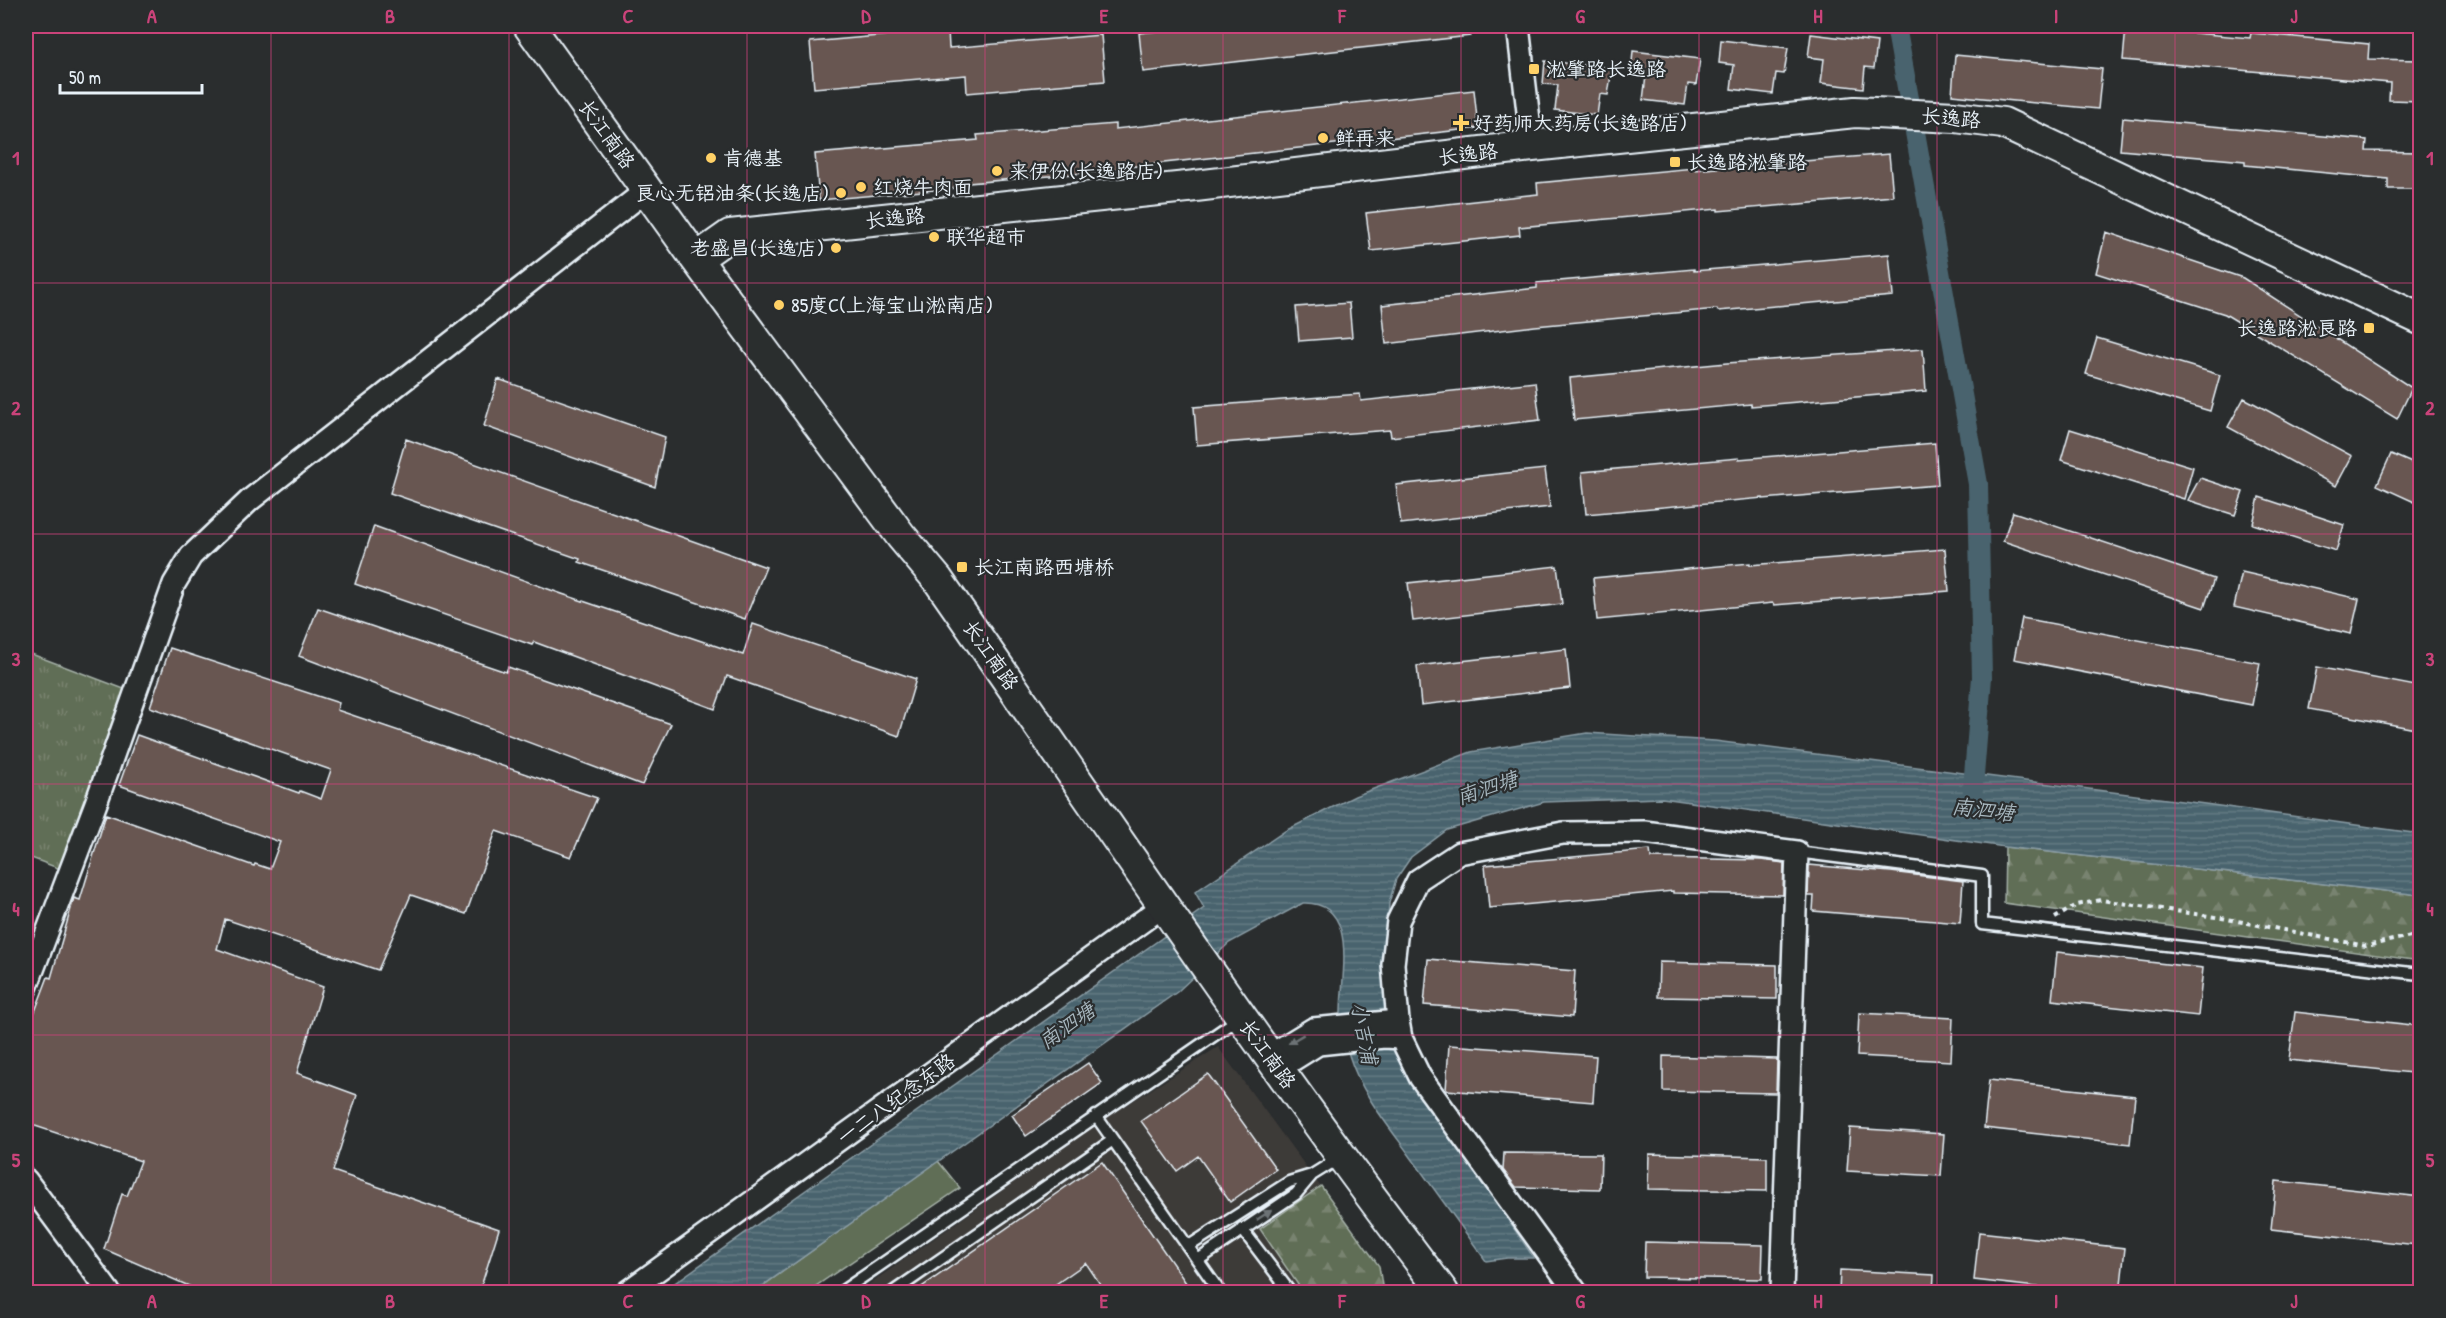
<svg xmlns="http://www.w3.org/2000/svg" width="2446" height="1318" font-family="'Patrick Hand','LXGW WenKai TC',sans-serif">
<style>
.built{fill:#3d3a38}
.green{fill:#616e56;stroke:#a4b0a7;stroke-width:1.5}
.forest{fill:url(#forest-firs);stroke:#a4b0a7;stroke-width:1.5}
.park{fill:url(#park-tufts);stroke:#a4b0a7;stroke-width:1.5}
.water{fill:url(#water-rules);stroke:#899ca5;stroke-width:1.5}
.lines{fill:none;stroke-linecap:round;stroke-linejoin:round}
.canal{stroke:#4a646e;stroke-width:20}
.building{fill:#685751;stroke:#e8f1f8;stroke-width:1.5}
.lane-casing{stroke:#e8f1f8;stroke-width:15}
.street-casing{stroke:#e8f1f8;stroke-width:26}
.secondary-casing{stroke:#e8f1f8;stroke-width:34}
.path{stroke:#e8f1f8;stroke-width:4;stroke-dasharray:4.5 4.5;stroke-linecap:butt}
.lane{stroke:#2a2d2e;stroke-width:10}
.street{stroke:#2a2d2e;stroke-width:21}
.secondary{stroke:#2a2d2e;stroke-width:30}
.oneway{fill:#6c7275}
.grid{fill:none;stroke:#ca437a;stroke-width:1.5;stroke-opacity:0.55}
.poi-dot{fill:#ffd166;stroke:#2a2d2e;stroke-width:2}
.labels{text-anchor:middle;stroke-width:4.5;stroke-linejoin:round;paint-order:stroke}
.poi-label{font-size:20px;fill:#e8f1f8;stroke:#2a2d2e;text-anchor:start}
.street-label{font-size:20px;fill:#e8f1f8;stroke:#2a2d2e}
.water-label{font-size:21px;font-style:italic;fill:#a9b9c1;stroke:#2a2d2e}
.neatline{fill:none;stroke:#ca437a;stroke-width:2}
.grid-label{font-size:20px;text-anchor:middle;font-weight:bold;fill:#ca437a}
</style>
<defs>
<pattern id="forest-firs" width="22" height="20" patternUnits="userSpaceOnUse" patternTransform="scale(1.5)"><rect width="22" height="20" fill="#616e56"/><path d="M5 1l3.5 6h-7zM16 11l3.5 6h-7z" fill="#78836f"/></pattern>
<pattern id="park-tufts" width="24" height="20" patternUnits="userSpaceOnUse" patternTransform="scale(1.5)"><rect width="24" height="20" fill="#616e56"/><path d="M3 7l-1-3M5 7V3M7 7l1-3M15 17l-1-3M17 17v-4M19 17l1-3" fill="none" stroke="#78836f"/></pattern>
<pattern id="water-rules" width="6" height="5" patternUnits="userSpaceOnUse" patternTransform="scale(1.5)"><rect width="6" height="5" fill="#4a646e"/><path d="M0 2.5h6" fill="none" stroke="#647b83"/></pattern>
</defs>
<rect width="100%" height="100%" fill="#2a2d2e"/>
<filter id="ink" filterUnits="userSpaceOnUse"><feTurbulence type="fractalNoise" baseFrequency=".0167" numOctaves="2"/><feDisplacementMap in="SourceGraphic" scale="12" xChannelSelector="R" yChannelSelector="G"/><feConvolveMatrix kernelMatrix="1 2 1 2 8 2 1 2 1" color-interpolation-filters="sRGB"/></filter>
<g filter="url(#ink)">
<path class="built" d="M1218,1047L1379,1266L1383,1292H858L1100,1122Z"/>
<path class="green" d="M938,1161L960,1188L807,1292H754Z"/>
<path class="forest" d="M2005,847L2420,895V961L2004,903Z
M1321,1186L1379,1266L1383,1292H1303L1260,1229Z"/>
<path class="park" d="M26,652L124,689L63,870L26,856Z"/>
<path class="water" d="M1587,733L1715,741L2205,804L2420,834V895L2005,847L1662,798L1544,802L1447,830L1411,857L1396,879L1389,903L1385,966V1004L1398,1059L1534,1258H1507L1486,1261C1460,1225 1434,1189 1408,1153C1386,1123 1360,1091 1349,1055C1345,1043 1341,1027 1341,1015C1340,979 1361,901 1303,903L1229,943L1177,992L754,1292H662L1204,908L1195,892L1285,831L1355,796L1471,752Z"/>
<g class="lines">
<path class="canal" d="M1896,26L1978,484L1982,677L1972,800"/>
</g>
<path class="building" d="M1208,26H1470V36L1143,72L1139,33Z
M2126,27L2250,38L2251,33L2369,44L2368,59L2421,60V101L2389,100L2390,83L2123,60Z
M948,30L949,48L1101,35L1105,81L967,93L966,75L814,88L810,42Z
M1811,34L1877,42L1874,68L1865,67L1863,88L1821,83L1824,59L1808,57Z
M1721,40L1788,48L1784,74L1776,73L1773,94L1731,89L1734,65L1719,63Z
M1633,51L1700,59L1696,85L1688,84L1685,105L1643,100L1646,76L1631,74Z
M1955,55L2102,69L2098,109L1952,95Z
M1545,61L1612,68L1608,95L1600,94L1597,115L1555,110L1558,85L1543,84Z
M1474,90L1478,128L1119,168V170L957,184V188L819,200L815,154L978,140L977,135L1115,124V129Z
M2123,118L2367,140L2366,151L2421,152V189H2388V179L2245,165V161L2120,150Z
M1889,154L1893,196L1718,211V209L1519,227L1520,235L1371,251L1366,213L1538,194L1537,183L1694,168V170Z
M2106,232L2243,278L2412,388L2397,419L2225,314L2096,273Z
M1889,254L1893,296L1718,311L1717,309L1535,326L1386,344L1382,305L1537,288V283L1694,269V271Z
M1349,303L1352,337L1299,341L1296,307Z
M2097,338L2220,375L2210,411L2086,374Z
M1923,349L1926,391L1751,406V404L1574,420L1570,378L1727,363Z
M498,379L665,437L655,487L484,426Z
M1535,382L1540,420L1391,437L1390,430L1197,445L1194,407L1360,394L1361,401Z
M2244,398L2352,456L2336,486L2228,427Z
M2070,429L2193,467L2184,499L2061,460Z
M406,439L766,567L745,619L579,562L580,559L390,493Z
M1935,443L1938,485L1763,499V498L1586,514L1582,472L1739,458V459Z
M2391,454L2421,467V505L2377,485Z
M1545,469L1550,507L1401,524L1396,485Z
M2200,478L2243,492L2235,515L2188,500Z
M2259,497L2344,525L2336,551L2253,524Z
M2013,512L2214,579L2204,608L2003,541Z
M374,526L562,594L743,655L753,624L916,679L899,736L727,676L715,709L534,642L532,645L355,584Z
M1945,549L1949,591L1774,605L1773,603L1597,620L1593,578L1750,563V565Z
M1557,566L1562,604L1413,621L1408,583Z
M2242,572L2359,599L2351,634L2234,607Z
M318,608L506,672L508,667L671,724L642,785L299,656Z
M2022,618L2260,663L2252,705L2014,659Z
M170,648L339,703L337,710L597,798L571,857L496,831L466,914L411,895L378,970L225,919L217,949L323,987L297,1073L357,1095L333,1171L499,1229L479,1293H205L104,1249L122,1194L127,1196L141,1161L26,1123V1035L48,977L51,978L74,898L80,900L106,814L254,866L255,864L270,869L280,842L119,785L137,735L299,793L300,791L321,799L331,770L150,707Z
M1566,649L1570,688L1421,705L1417,666Z
M2317,667L2421,687V730L2309,709Z
M1650,850L1651,858L1762,860L1784,863L1783,895L1673,893V891L1489,908L1485,865Z
M1809,865L1891,872L1963,881L1960,923L1813,911L1814,896H1808Z
M2057,952L2203,968L2198,1016L2052,1000Z
M1428,959L1575,971L1572,1017L1424,1005Z
M1659,962L1777,965V999L1658,997Z
M2295,1012L2421,1026V1074L2289,1060Z
M1859,1013L1953,1018L1951,1061L1857,1056Z
M1449,1045L1596,1056L1593,1102L1446,1090Z
M1663,1056L1777,1059L1776,1093L1663,1091Z
M1088,1063L1102,1083L1026,1136L1012,1115Z
M1208,1074L1276,1169L1230,1202L1198,1156L1177,1171L1141,1121Z
M1989,1080L2135,1096L2130,1144L1984,1128Z
M1850,1128L1944,1134L1941,1176L1847,1171Z
M1504,1153L1601,1154L1600,1189L1516,1187L1503,1170Z
M1649,1154L1767,1157V1191L1648,1189Z
M1102,1162L1193,1293H1106L1086,1263L1043,1293H913Z
M2276,1181L2421,1197L2417,1245L2271,1229Z
M1979,1232L2125,1248L2120,1293H2091L1974,1280Z
M1645,1242L1763,1245L1762,1279L1644,1277Z
M1840,1270L1934,1275L1933,1293H1839Z"/>
<g class="lines">
<g class="lane-casing">
<path id="lane" d="M1797,852L1982,876V924L2420,974
M1096,1116L1220,1292
M1242,1229L1290,1292
M1189,1246L1289,1182L1312,1175L1341,1157
M1198,1260L1296,1194L1312,1175
M841,1292L1241,1017
M893,1292L1113,1140"/>
</g>
<g class="street-casing">
<path id="street" d="M1518,26L1532,146
M26,988L96,803L174,584L191,556L250,500L647,190
M1269,1056L1313,1029L1398,1021
M1278,1069L1318,1044L1384,1037L1401,1038
M26,1180L109,1292
M627,1292L1165,905
M1576,1292L1420,1077L1401,1038L1398,1021L1393,964L1398,921L1418,880L1459,853L1563,833L1644,832L1797,852L1782,1292"/>
</g>
<g class="secondary-casing">
<path id="secondary" d="M529,26L696,259L901,536L938,580C1105,819 1266,1061 1443,1292
M696,259L730,235L1187,187L1532,146L1855,112L1955,117L2003,123L2420,319"/>
</g>
<path class="path" d="M2055,918L2077,905L2101,900L2222,918L2366,946L2420,934"/>
<use href="#lane" class="lane"/>
<use href="#street" class="street"/>
<use href="#secondary" class="secondary"/>
</g>
<defs><path id="oneway-solid" d="M-6-.8H1V-3.2L6.5 0L1 3.2V.8H-6Z" transform="scale(1.5)"/></defs>
<g class="oneway">
<use href="#oneway-solid" transform="translate(1296 1039) rotate(149)"/>
<use href="#oneway-solid" transform="translate(1264 1215) rotate(-33)"/>
</g>
</g>
<path class="grid" d="M271,26V1292M509,26V1292M747,26V1292M985,26V1292M1223,26V1292M1461,26V1292M1699,26V1292M1937,26V1292M2175,26V1292M26,283H2420M26,534H2420M26,784H2420M26,1035H2420"/>
<g class="poi-dot">
<rect x="1528" y="63" width="12" height="12" rx="3"/>
<path d="M1458 114h6v6h6v6h-6v6h-6v-6h-6v-6h6z"/>
<circle cx="1323" cy="138" r="6"/>
<circle cx="711" cy="158" r="6"/>
<rect x="1669" y="156" width="12" height="12" rx="3"/>
<circle cx="997" cy="171" r="6"/>
<circle cx="861" cy="187" r="6"/>
<circle cx="841" cy="193" r="6"/>
<circle cx="934" cy="237" r="6"/>
<circle cx="836" cy="248" r="6"/>
<circle cx="779" cy="305" r="6"/>
<rect x="2363" y="322" width="12" height="12" rx="3"/>
<rect x="956" y="561" width="12" height="12" rx="3"/>
</g>
<g class="labels">
<g class="poi-label">
<text x="1546" y="76">淞肇路长逸路</text>
<text x="1473" y="130">好药师大药房(长逸路店)</text>
<text x="1335" y="145">鲜再来</text>
<text x="723" y="165">肯德基</text>
<text x="1687" y="169">长逸路淞肇路</text>
<text x="1009" y="178">来伊份(长逸路店)</text>
<text x="873" y="194">红烧牛肉面</text>
<text x="829" y="200" text-anchor="end">良心无铝油条(长逸店)</text>
<text x="946" y="244">联华超市</text>
<text x="824" y="255" text-anchor="end">老盛昌(长逸店)</text>
<text x="791" y="312">85度C(上海宝山淞南店)</text>
<text x="2357" y="335" text-anchor="end">长逸路淞良路</text>
<text x="974" y="574">长江南路西塘桥</text>
</g>
<g class="street-label">
<text transform="translate(1951 118) rotate(5)" y="7">长逸路</text>
<text transform="translate(607 134) rotate(54)" y="7">长江南路</text>
<text transform="translate(1468 154) rotate(-7)" y="7">长逸路</text>
<text transform="translate(895 218) rotate(-6)" y="7">长逸路</text>
<text transform="translate(991 655) rotate(55)" y="7">长江南路</text>
<text transform="translate(1268 1054) rotate(54)" y="7">长江南路</text>
<text transform="translate(896 1099) rotate(-36)" y="7">一二八纪念东路</text>
</g>
<g class="water-label">
<text transform="translate(1487 788) rotate(-18)" y="7">南泗塘</text>
<text transform="translate(1983 810) rotate(7)" y="7">南泗塘</text>
<text transform="translate(1067 1026) rotate(-35)" y="7">南泗塘</text>
<text transform="translate(1364 1033) rotate(79)" y="7">小吉浦</text>
</g>
</g>
<rect width="2446" height="1318" fill="none" stroke="#2a2d2e" stroke-width="66"/>
<path d="M60 84v9h142v-9" fill="none" stroke="#e8f1f8" stroke-width="3"/>
<text x="69" y="84" font-size="18" fill="#e8f1f8" stroke="#2a2d2e" stroke-width="4.5" paint-order="stroke">50 m</text>
<rect x="33" y="33" width="2380" height="1252" class="neatline"/>
<g class="grid-label">
<text x="152" y="23">A</text>
<text x="390" y="23">B</text>
<text x="628" y="23">C</text>
<text x="866" y="23">D</text>
<text x="1104" y="23">E</text>
<text x="1342" y="23">F</text>
<text x="1580" y="23">G</text>
<text x="1818" y="23">H</text>
<text x="2056" y="23">I</text>
<text x="2294" y="23">J</text>
<text x="16" y="165">1</text>
<text x="2430" y="165">1</text>
<text x="16" y="415">2</text>
<text x="2430" y="415">2</text>
<text x="16" y="666">3</text>
<text x="2430" y="666">3</text>
<text x="16" y="916">4</text>
<text x="2430" y="916">4</text>
<text x="16" y="1167">5</text>
<text x="2430" y="1167">5</text>
<text x="152" y="1308">A</text>
<text x="390" y="1308">B</text>
<text x="628" y="1308">C</text>
<text x="866" y="1308">D</text>
<text x="1104" y="1308">E</text>
<text x="1342" y="1308">F</text>
<text x="1580" y="1308">G</text>
<text x="1818" y="1308">H</text>
<text x="2056" y="1308">I</text>
<text x="2294" y="1308">J</text>
</g>
</svg>
